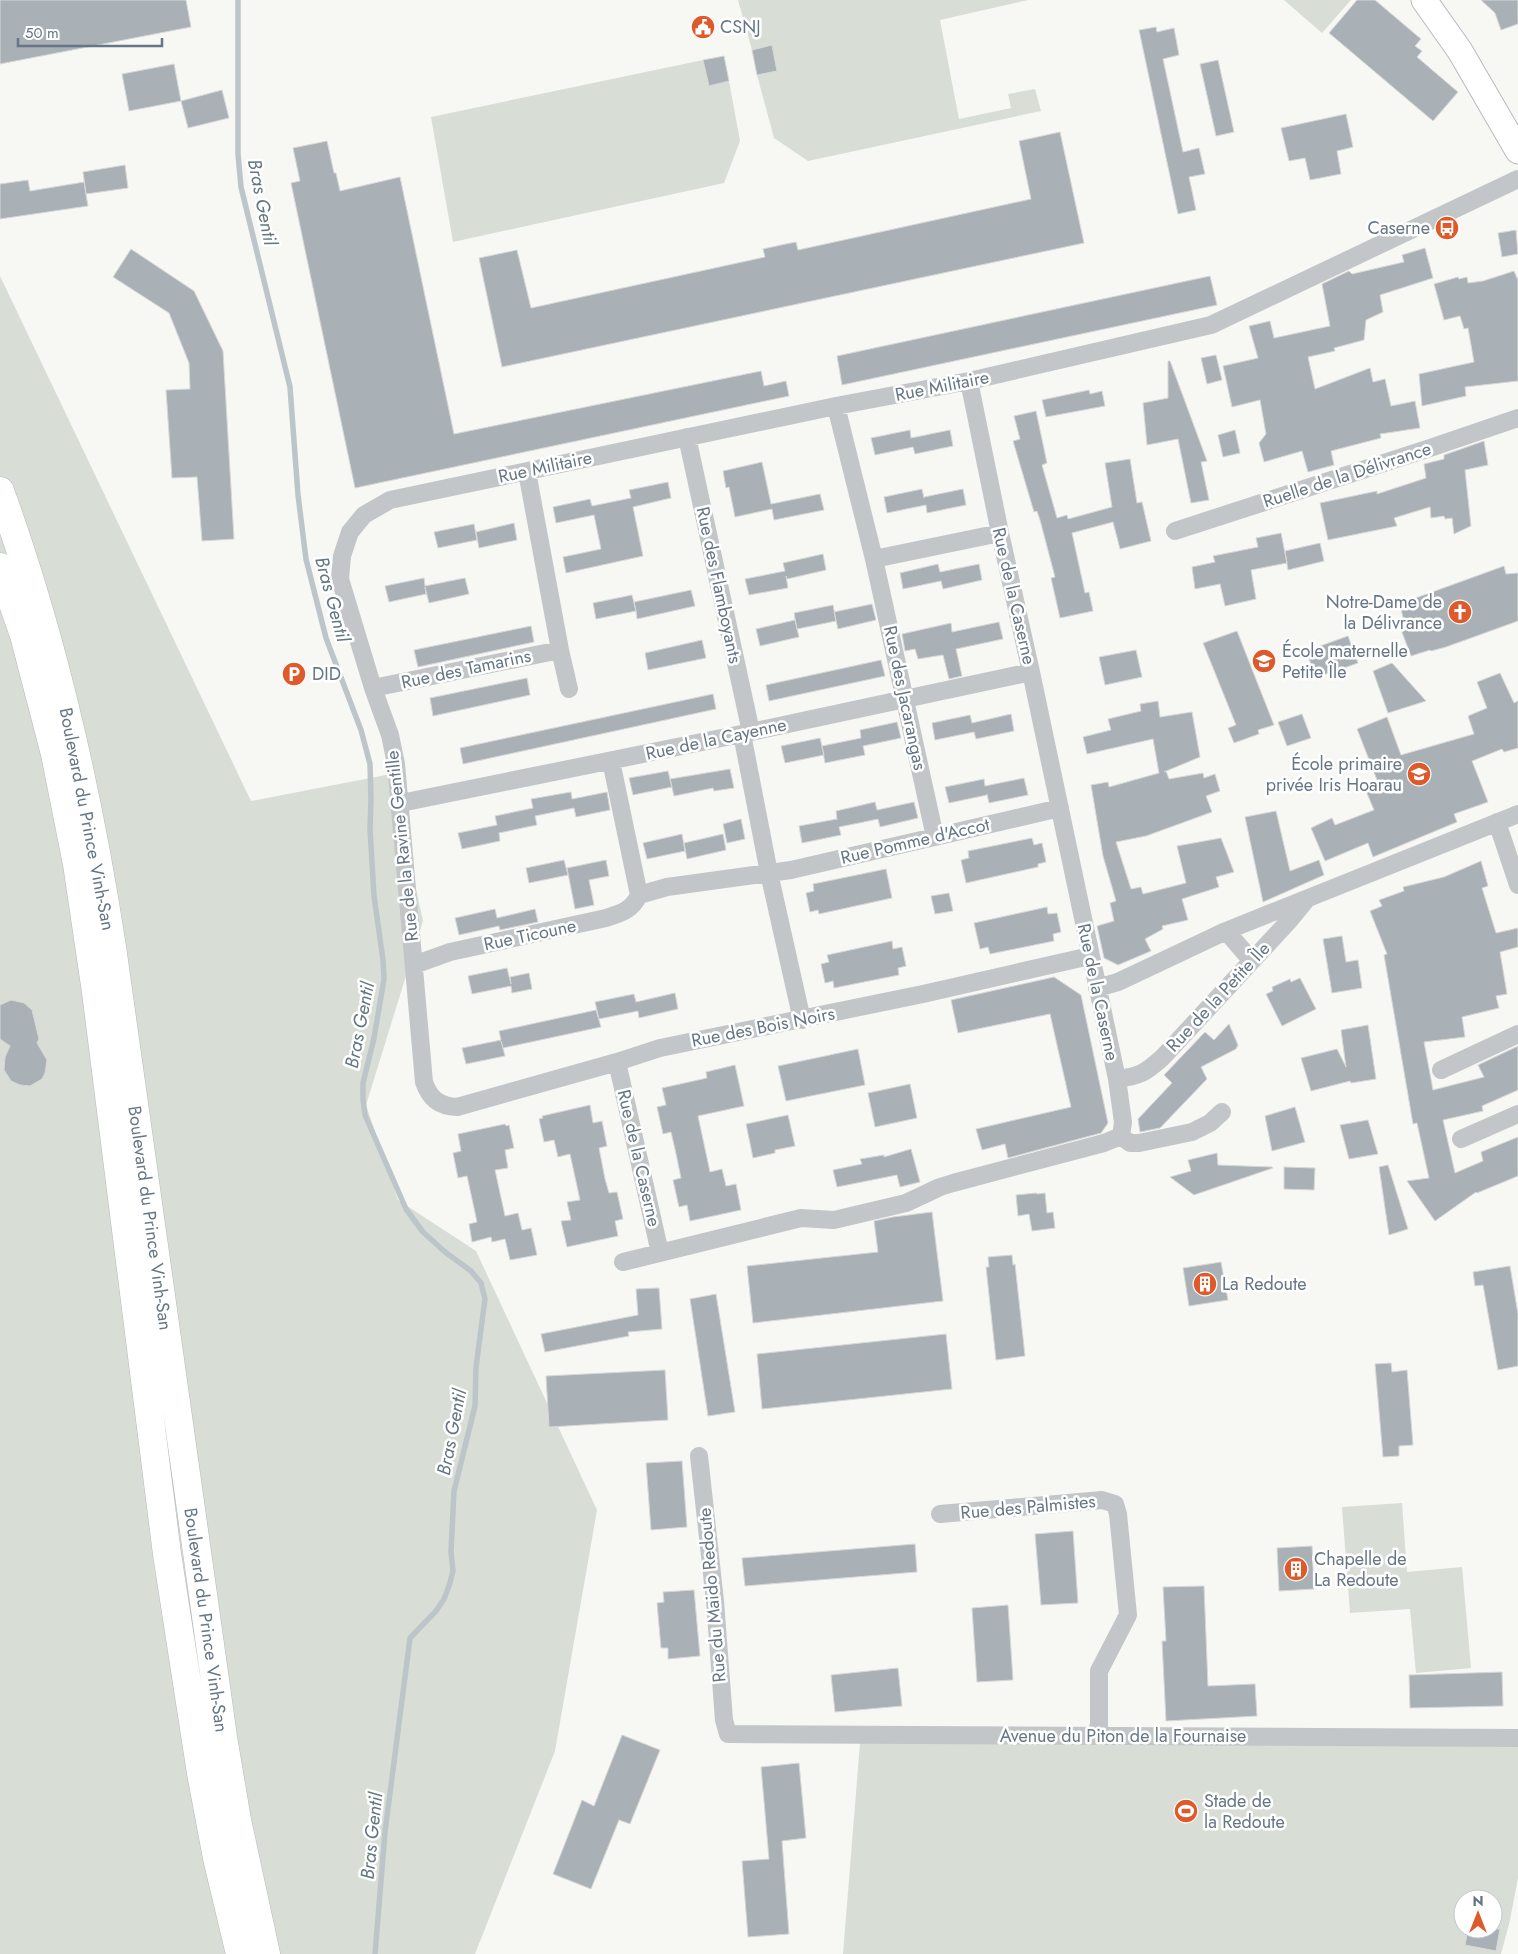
<svg xmlns="http://www.w3.org/2000/svg" width="1518" height="1954" font-family="Jost,sans-serif">
<style>
.green{fill:#d8ded5;fill-rule:evenodd}
.lines{fill:none;stroke-linecap:round;stroke-linejoin:round}
.stream{stroke:#bcc6ca;stroke-width:5.5}
.building{fill:#a9b1b6;stroke:#d8d8d6}
.secondary-casing{stroke:#b6bbc0;stroke-width:27}
.primary-casing{stroke:#b5b9bd;stroke-width:29}
.street{stroke:#c2c6c9;stroke-width:18}
.secondary{stroke:#fff;stroke-width:25}
.primary{stroke:#fff;stroke-width:28}
.labels{text-anchor:middle;stroke-width:5;stroke-linejoin:round;paint-order:stroke}
.poi-label{font-size:18px;fill:#667684;stroke:#fff;text-anchor:start}
.street-label{font-size:18px;fill:#667684;stroke:#fff}
.water-label{font-size:19px;font-style:italic;fill:#627780;stroke:#fff}
</style>
<rect width="100%" height="100%" fill="#f7f7f4"/>
<path class="green" d="M738,0H1028L940,20L959,119L1011,108L1008,94L1035,89L1041,111L808,161L774,138L757,75L777,71L772,46L752,50Z
M1284,0H1351L1322,33Z
M703,60L709,85L729,81L740,141L724,183L453,242L431,117Z
M0,276L251,801L391,774L423,921L366,1105L398,1200L476,1251L597,1510L555,1751L475,1954H0Z
M1402,1503L1407,1572L1462,1567L1471,1668L1416,1673L1410,1609L1350,1613L1342,1507Z
M860,1743H1518V1878L1510,1920L1501,1954H843ZM1463,1899H1493V1929H1463Z"/>
<g class="lines">
<path class="stream" d="M238,0V154L241,187L290,387L298,495L306,559L326,638L361,730L370,764L371,799L370,829L374,896L383,960L384,979L374,1038L363,1083V1099L365,1115L406,1209L423,1232L445,1252L471,1271L481,1283L485,1299L476,1367L475,1406L454,1491L451,1552L453,1571L449,1586L444,1599L436,1611L410,1638L385,1832L375,1954"/>
</g>
<path class="building" d="M0,0H186L191,27L0,64Z
M1357,0H1375L1421,39L1415,46L1422,51L1417,57L1458,92L1433,121L1329,33Z
M1481,0H1518V24L1501,30L1495,13Z
M1156,27L1157,32L1174,28L1179,55L1163,59L1183,152L1199,148L1205,174L1189,177L1196,210L1178,214L1139,30Z
M772,45L777,71L757,75L752,50Z
M724,56L729,81L709,86L703,60Z
M1218,60L1234,132L1216,136L1200,64Z
M174,64L181,101L129,111L122,74Z
M222,90L229,118L188,128L181,101Z
M1346,114L1353,147L1337,151L1341,174L1310,180L1305,158L1289,161L1281,128Z
M1060,132L1084,243L502,367L479,258L517,250L531,308L765,257L763,249L781,245L796,242L798,250L1031,199L1019,141Z
M327,141L334,173H336L340,191L400,177L454,434L761,371L764,386L786,381L789,396L355,488L291,183L300,181L293,148Z
M125,165L128,188L86,194L83,172Z
M28,180L30,191L84,182L88,206L0,219V184Z
M1516,230L1518,254L1502,257L1498,233Z
M1425,248L1433,278L1380,295L1383,312L1366,320L1364,340L1334,348L1335,351L1308,357L1315,389L1370,368L1373,382L1385,379L1391,406L1415,401L1420,428L1380,434L1381,438L1331,451L1334,465L1308,472L1302,451L1264,462L1259,443L1266,434L1260,400L1232,407L1223,366L1258,358L1249,326L1270,321L1274,338L1330,326L1322,284L1349,271L1352,274L1404,262L1402,255Z
M131,249L194,291L223,351L234,539L202,541L197,477L172,478L166,390L190,389L189,363L169,313L113,277Z
M1514,271L1518,280V381L1465,387L1466,396L1422,406L1419,374L1474,362L1468,328L1464,329L1460,316L1444,320L1434,284L1458,277L1459,279L1467,277L1468,283L1483,281Z
M1210,276L1217,305L842,385L837,356Z
M1216,355L1222,380L1207,384L1201,358Z
M1168,361H1170L1207,461L1201,462L1209,500L1191,503L1178,439L1147,445L1143,403L1168,398Z
M1089,390L1090,394L1102,391L1105,406L1046,417L1042,400Z
M1036,411L1047,463L1042,465L1057,518L1067,515L1068,519L1112,507L1105,463L1130,459L1137,503L1142,502L1151,541L1120,549L1113,522L1072,533L1085,593L1089,592L1093,611L1060,618L1051,578L1055,577L1040,520L1037,511L1034,512L1013,441L1020,439L1014,416Z
M910,430L911,438L950,430L953,446L915,454L913,447L875,455L871,438Z
M1235,430L1240,453L1223,457L1218,435Z
M1484,441L1488,465L1465,470L1471,526L1454,534L1452,518L1445,519L1444,516L1431,518L1430,507L1394,518L1397,526L1328,540L1320,503L1377,491V494L1426,478L1424,464L1444,459V455Z
M762,462L771,504L820,494L824,510L774,520L772,509L735,517L729,487L726,488L723,471Z
M668,482L671,498L633,507L643,556L566,573L563,557L601,549L594,515L556,523L553,507L590,499L592,506L631,498L629,490Z
M922,489L924,498V497L963,489L966,505L927,513L926,505L887,513L884,497Z
M514,523L517,540L479,548L476,532Z
M474,524L477,540L438,548L434,532Z
M1281,533L1287,563L1251,570L1256,599L1225,606L1220,584L1195,589L1192,567L1215,562L1213,556L1258,547L1256,538Z
M1320,543L1324,561L1288,570L1285,551Z
M823,554L826,570L787,579L786,576L788,588L749,595L745,579L785,571L783,563Z
M938,564L940,572L979,564L982,580L943,589L941,581L903,589L900,573Z
M1504,566L1506,574L1518,573V621L1446,647L1431,651L1430,650L1411,656L1400,627L1403,617L1400,606L1414,601L1413,599Z
M424,578L425,586L465,578L469,594L429,603L425,587L426,594L389,602L385,586Z
M691,590L695,606L637,619L636,611L596,619L593,603L632,595L636,611L634,602Z
M872,604L876,620L838,629L834,612Z
M833,605L836,621L797,629L799,637L760,646L756,629L795,620L797,629L794,613Z
M999,622L1003,639L956,649L962,676L949,679L943,655L918,659L915,649L905,651L902,634L951,623L952,632Z
M531,626L534,642L418,667L414,650Z
M1237,631L1274,725L1258,730L1259,734L1234,743L1228,728L1236,725L1203,643Z
M1348,636L1358,663L1341,669L1339,674L1333,672L1316,677L1306,651Z
M702,640L706,658L648,670L645,653Z
M1136,650L1142,677L1105,685L1099,657Z
M881,660L885,676L769,701L766,685Z
M1392,663L1426,701L1388,713L1373,671Z
M1500,673L1514,703L1518,701V748L1504,752L1502,749L1472,761L1488,802L1454,814L1457,822L1373,857L1368,843L1325,861L1311,828L1332,818L1335,825L1374,810L1366,791L1379,785L1357,729L1387,717L1401,755L1474,734L1468,716L1487,708L1477,682Z
M527,678L530,695L433,716L430,698Z
M713,694L716,709L463,764L460,748Z
M1158,701L1160,717L1192,712L1200,757L1164,772L1166,771L1169,779L1203,773L1204,778L1215,774L1220,791L1206,796L1212,812L1146,836L1116,842L1131,889L1141,887L1143,894L1186,883L1177,846L1221,838L1234,872L1216,877L1219,887L1182,899L1188,920L1162,926L1163,929L1145,939L1151,951L1118,965L1104,958L1097,926L1114,921L1110,903L1116,901L1103,856L1091,785L1108,782L1109,787L1159,773L1153,739L1087,754L1083,737L1111,730L1108,719L1141,711L1140,704Z
M1011,714L1014,731L976,739L974,732L935,740L932,723L970,715L972,723Z
M1302,714L1311,738L1287,746L1278,722Z
M897,722L901,738L863,746L865,755L825,763L822,746L861,738L860,730Z
M820,738L824,755L785,763L781,746Z
M730,769L734,788L714,791L713,788L674,796L670,779Z
M668,771L672,787L633,795L629,778Z
M1024,778L1028,795L989,803L987,794V795L949,803L945,787L984,779L985,786Z
M571,792L572,799L607,792L610,810L576,817L574,808L535,816L537,825L499,833L500,841L462,849L458,833L497,825L495,816L533,808L531,799Z
M875,802L877,810L914,802L918,818L880,827L878,819L859,823L839,827L841,835L802,843L799,826L837,819V820L836,811Z
M1276,811L1290,871L1319,860L1324,875L1263,902L1245,817Z
M741,819L745,839L727,843L723,824Z
M682,834L685,851L647,859L643,843Z
M723,834L726,850L687,859L684,843Z
M1032,838L1034,845L1042,843L1046,862L1038,864V867L966,883L961,860L969,858L968,851Z
M564,860L568,875L529,883L526,868Z
M606,860L609,876L589,880L594,905L575,909L567,868Z
M1481,861L1488,886L1482,888L1496,933L1518,928V947L1500,952L1507,994L1496,996L1499,1008L1462,1017L1465,1037L1424,1042L1433,1090L1484,1077L1478,1065L1518,1046V1090L1482,1106L1483,1111L1443,1120L1455,1173L1483,1161L1481,1152L1518,1137V1176L1477,1193L1476,1192L1435,1221L1407,1181L1429,1178L1417,1123L1413,1124L1384,955L1387,954L1370,911L1382,906L1379,900L1404,891L1403,887L1444,877Z
M886,869L892,898L819,914L818,910L810,912L806,893L814,891L813,884Z
M949,893L953,911L935,914L931,896Z
M1047,907L1048,914L1057,913L1061,932L1053,934L1054,941L990,954L988,947L980,949L974,923Z
M495,909L497,918L535,909L538,922L500,930L499,926L459,935L455,918Z
M1342,936L1346,962L1358,960L1362,988L1332,993L1323,939Z
M892,941L893,949L902,947L906,966L898,968L899,975L834,988L833,981L825,983L821,964L829,962L827,955Z
M507,968L511,984L510,977L529,973L532,989L512,993L511,986L472,994L468,976Z
M1054,977L1081,995L1108,1123L1101,1133L1008,1158L1005,1144L982,1150L976,1129L1071,1107L1050,1014L958,1033L951,1000Z
M1300,978L1316,1009L1282,1026L1266,994L1273,991L1272,987L1290,979L1291,982Z
M675,993L678,1009L639,1018L638,1011L599,1019L595,1002L634,994L636,1002Z
M11,1000L24,1003L32,1010L39,1039L37,1043L47,1060L45,1073L42,1079L30,1086L20,1085L11,1081L4,1070L5,1057L10,1046L0,1039V1005Z
M596,1010L601,1027L503,1048L501,1041L505,1056L466,1064L462,1048L501,1040L499,1031Z
M1229,1024L1238,1045L1236,1049L1201,1067L1207,1079L1160,1128L1140,1132L1138,1119L1172,1083L1164,1075L1205,1032L1214,1040Z
M1368,1025L1376,1079L1351,1083L1350,1081L1311,1091L1301,1058L1337,1049L1346,1067L1341,1030Z
M858,1049L865,1085L786,1101L778,1066Z
M735,1065L744,1106L698,1116L710,1172L722,1169L726,1186L736,1184L741,1210L690,1221L687,1205L679,1207L673,1180L681,1178L675,1149L671,1132L663,1134L657,1107L666,1105L662,1088L707,1078L706,1072Z
M910,1084L917,1118L875,1127L868,1093Z
M590,1105L593,1123L602,1121L607,1146L599,1148L605,1179L609,1193L617,1192L623,1219L615,1221L618,1236L567,1247L561,1221L571,1220L567,1202L580,1200L570,1154L558,1157L554,1140L544,1142L539,1119L543,1118L542,1116Z
M1295,1107L1305,1142L1272,1151L1265,1116Z
M788,1115L795,1146L775,1150V1153L753,1158L746,1124Z
M1368,1120L1378,1154L1349,1159L1340,1125Z
M505,1124L506,1126L509,1125L514,1148L505,1150L508,1168L495,1170L505,1216L518,1213L522,1230L531,1228L537,1255L510,1260L505,1239L492,1242L491,1237L472,1242L469,1224L477,1222L474,1208L467,1176L458,1178L453,1153L461,1151L458,1134Z
M911,1149L920,1182L900,1187L897,1175L837,1187L833,1170L862,1164L860,1159L884,1155V1157Z
M1217,1153L1218,1165L1272,1167L1273,1168L1194,1195L1170,1177L1191,1171L1188,1160Z
M1388,1165L1408,1229L1389,1235L1379,1167Z
M1284,1167L1315,1168L1314,1190L1284,1189Z
M1036,1193L1037,1194L1045,1193L1047,1213L1053,1212L1055,1228L1032,1231L1029,1214L1018,1216L1016,1195Z
M932,1212L943,1301L753,1323L747,1266L878,1252L874,1221L893,1217Z
M1012,1255L1013,1265L1015,1264L1025,1356L996,1360L986,1267H989L988,1257Z
M1221,1262L1228,1300L1189,1306L1183,1268Z
M1510,1266L1518,1314V1366L1498,1370L1483,1285L1475,1286L1473,1272Z
M659,1288L662,1329L628,1332L629,1336L545,1352L541,1334L638,1315L636,1289Z
M716,1294L735,1412L708,1416L690,1299Z
M946,1334L952,1389L762,1409L757,1354Z
M1391,1363L1392,1372L1407,1370L1413,1445L1399,1446V1456L1383,1457L1375,1364Z
M665,1370L668,1420L549,1427L546,1376Z
M682,1461L687,1527L651,1530L646,1463Z
M1073,1531L1078,1603L1041,1605L1035,1534Z
M915,1544L917,1572L745,1586L742,1558Z
M1312,1546L1314,1589L1279,1591L1277,1548Z
M1204,1586L1208,1686L1255,1684L1257,1716L1166,1721L1162,1641H1166L1163,1587Z
M694,1590L700,1656L668,1659V1648H661L657,1603L664,1602L663,1592Z
M1008,1605L1013,1680L977,1682L972,1608Z
M898,1668L902,1706L835,1712L831,1675Z
M1502,1672L1503,1706L1410,1708L1409,1675Z
M622,1735L660,1750L630,1824L619,1820L591,1889L553,1874L582,1800L594,1806Z
M799,1763L806,1838L782,1841L789,1934L748,1937L742,1861L769,1859L761,1767Z
M1468,1929H1500L1496,1951L1465,1945Z"/>
<g class="lines">
<g class="secondary-casing">
<path id="secondary" d="M1424,0L1460,51L1518,151"/>
</g>
<g class="primary-casing">
<path id="primary" d="M0,491C54,639 88,791 112,947L223,1737L237,1820L266,1954
M0,567L24,635L55,754L77,864L96,992L167,1554L201,1773L217,1858L240,1954"/>
</g>
<path class="street" d="M836,406L874,559L935,837
M687,437L751,732
M1175,531L1430,448L1518,418
M874,559L1000,533
M560,650L569,689
M373,688L560,650L527,472
M742,734L769,873L802,1020
M401,803L751,732L1031,672
M1497,822L1518,885
M639,895L667,887L791,870L1060,808
M1226,931L1252,961
M1090,956L923,994L660,1048L617,1062L457,1107C439,1106 430,1099 424,1082L396,764L390,735L373,688L340,579L342,556L350,532L364,515L390,500L836,406L969,381L1211,325L1518,179
M414,965L450,952L606,918C622,913 632,910 639,895L611,761
M1097,988L1118,982L1226,931L1518,814
M617,1062L660,1253
M1441,1070L1518,1034
M1117,1079C1140,1076 1145,1073 1162,1058L1288,922L1306,900
M1121,1136L1130,1143H1139L1192,1132L1210,1123L1222,1112
M1461,1139L1518,1114
M623,1262L801,1218L834,1220L906,1203L940,1187L953,1183L1104,1143L1121,1136L1123,1122L1117,1079L1031,672L1000,533L969,381
M699,1456L715,1601L724,1720L728,1734L1518,1738
M940,1514L1102,1500L1115,1504L1118,1514L1128,1615L1099,1671V1725L1095,1736"/>
<use href="#secondary" class="secondary"/>
<use href="#primary" class="primary"/>
</g>
<defs>
<g id="civic-disc" transform="scale(1.25)"><circle r="9.5" fill="#df5a2b" stroke="#fff"/><path d="M-.6-6.5H3V-4.5H.6V-3L4-1V1h2V6H-6V1h2V-1L-.6-3ZM-1.2 2.5V6h2.4V2.5Z" fill="#fff"/></g>
<g id="bus-disc" transform="scale(1.25)"><circle r="9.5" fill="#df5a2b" stroke="#fff"/><path d="M-5-6H5V4H4V6H2V4H-2V6H-4V4H-5ZM-3.5-4V0h7V-4ZM-3.5 1.2v1.5H-2V1.2ZM2 1.2v1.5H3.5V1.2Z" fill="#fff"/></g>
<g id="church-disc" transform="scale(1.25)"><circle r="9.5" fill="#df5a2b" stroke="#fff"/><path d="M-1.2-6h2.4v3.5h3.3v2.4h-3.3V6h-2.4V-.1h-3.3v-2.4h3.3Z" fill="#fff"/></g>
<g id="school-disc" transform="scale(1.25)"><circle r="9.5" fill="#df5a2b" stroke="#fff"/><path d="M0-5L7-2L0 1L-7-2ZM-4 1L0 2.5L4 1V4Q0 6-4 4Z" fill="#fff"/></g>
<g id="parking-disc" transform="scale(1.25)"><circle r="9.5" fill="#df5a2b" stroke="#fff"/><path d="M-3.5-5.5H1a3.5 3.5 0 0 1 0 7H-1V5.5H-3.5ZM-1-3.4V-.6H.8a1.4 1.4 0 0 0 0-2.8Z" fill="#fff"/></g>
<g id="building-disc" transform="scale(1.25)"><circle r="9.5" fill="#df5a2b" stroke="#fff"/><path d="M-4-6H4V6H1V3H-1V6H-4ZM-2.5-4.3h1.7v1.8h-1.7ZM.8-4.3h1.7v1.8H.8ZM-2.5-1h1.7V.8h-1.7ZM.8-1h1.7V.8H.8Z" fill="#fff"/></g>
<g id="stadium-disc" transform="scale(1.25)"><circle r="9.5" fill="#df5a2b" stroke="#fff"/><path d="M0-5a6.5 5 0 1 0 0 10a6.5 5 0 1 0 0-10ZM-3.5-1.8h7v3.6h-7Z" fill="#fff"/></g>
</defs>
<g fill-rule="evenodd">
<use href="#civic-disc" x="703" y="27"/>
<use href="#bus-disc" x="1447" y="228"/>
<use href="#church-disc" x="1460" y="612"/>
<use href="#school-disc" x="1264" y="661"/>
<use href="#parking-disc" x="294" y="674"/>
<use href="#school-disc" x="1419" y="774"/>
<use href="#building-disc" x="1205" y="1284"/>
<use href="#building-disc" x="1296" y="1569"/>
<use href="#stadium-disc" x="1186" y="1811"/>
</g>
<g class="labels">
<g class="poi-label">
<text x="720" y="33">CSNJ</text>
<text x="1430" y="234" text-anchor="end">Caserne</text>
<text x="1442" y="608" text-anchor="end">Notre-Dame de<tspan x="1442" dy="21">la Délivrance</tspan></text>
<text x="1282" y="657">École maternelle<tspan x="1282" dy="21">Petite Île</tspan></text>
<text x="312" y="680">DID</text>
<text x="1402" y="770" text-anchor="end">École primaire<tspan x="1402" dy="21">privée Iris Hoarau</tspan></text>
<text x="1222" y="1290">La Redoute</text>
<text x="1314" y="1565">Chapelle de<tspan x="1314" dy="21">La Redoute</tspan></text>
<text x="1204" y="1807">Stade de<tspan x="1204" dy="21">la Redoute</tspan></text>
</g>
<g class="street-label">
<text transform="translate(942 386) rotate(-11)" y="6">Rue Militaire</text>
<text transform="translate(545 467) rotate(-12)" y="6">Rue Militaire</text>
<text transform="translate(1347 475) rotate(-18)" y="6">Ruelle de la Délivrance</text>
<text transform="translate(719 585) rotate(78)" y="6">Rue des Flamboyants</text>
<text transform="translate(1014 596) rotate(77)" y="6">Rue de la Caserne</text>
<text transform="translate(466 669) rotate(-12)" y="6">Rue des Tamarins</text>
<text transform="translate(905 698) rotate(78)" y="6">Rue des Jacarangas</text>
<text transform="translate(716 739) rotate(-12)" y="6">Rue de la Cayenne</text>
<text transform="translate(87 819) rotate(79)" y="6">Boulevard du Prince Vinh-San</text>
<text transform="translate(915 841) rotate(-13)" y="6">Rue Pomme d'Accot</text>
<text transform="translate(402 846) rotate(-96)" y="6">Rue de la Ravine Gentille</text>
<text transform="translate(530 935) rotate(-12)" y="6">Rue Ticoune</text>
<text transform="translate(1098 992) rotate(78)" y="6">Rue de la Caserne</text>
<text transform="translate(1218 997) rotate(-47)" y="6">Rue de la Petite Île</text>
<text transform="translate(763 1027) rotate(-11)" y="6">Rue des Bois Noirs</text>
<text transform="translate(639 1158) rotate(77)" y="6">Rue de la Caserne</text>
<text transform="translate(150 1218) rotate(82)" y="6">Boulevard du Prince Vinh-San</text>
<text transform="translate(1028 1507) rotate(-5)" y="6">Rue des Palmistes</text>
<text transform="translate(712 1595) rotate(-95)" y="6">Rue du Maido Redoute</text>
<text transform="translate(206 1620) rotate(82)" y="6">Boulevard du Prince Vinh-San</text>
<text x="1123" y="1742">Avenue du Piton de la Fournaise</text>
</g>
<g class="water-label">
<text transform="translate(263 202) rotate(79)" y="7">Bras Gentil</text>
<text transform="translate(333 599) rotate(75)" y="7">Bras Gentil</text>
<text transform="translate(359 1025) rotate(-79)" y="7">Bras Gentil</text>
<text transform="translate(451 1432) rotate(-79)" y="7">Bras Gentil</text>
<text transform="translate(371 1836) rotate(-84)" y="7">Bras Gentil</text>
</g>
</g>
<g transform="translate(1478 1914)"><circle r="24" fill="#ffffff" stroke="#c2c8ce"/>
<path d="M0-4L9 19L0 12L-9 19Z" fill="#df5a2b"/>
<text y="-8" font-size="14" font-weight="bold" text-anchor="middle" fill="#667684">N</text>
</g>
<path d="M18 38v8h144v-8" fill="none" stroke="#667684" stroke-width="2.5"/>
<text x="25" y="38" font-size="15" fill="#667684" stroke="#ffffff" stroke-width="4" paint-order="stroke">50 m</text>
</svg>
